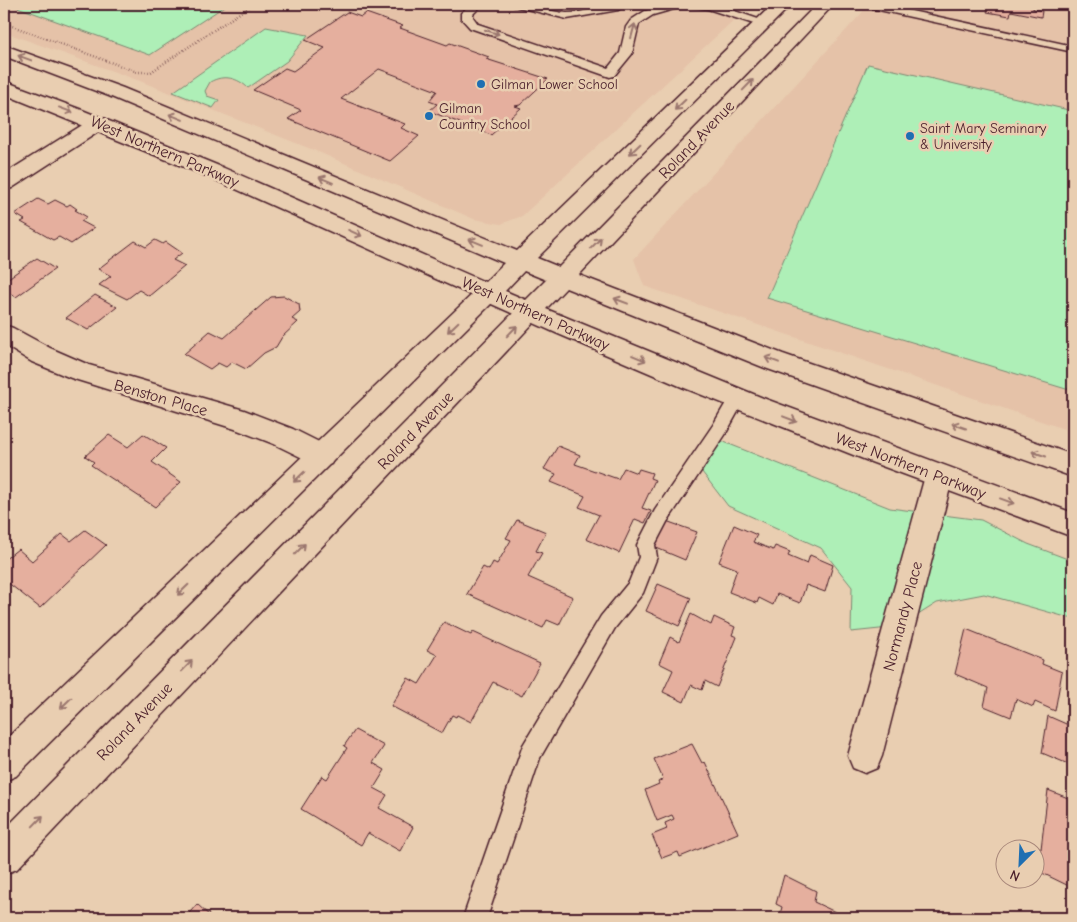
<svg xmlns="http://www.w3.org/2000/svg" width="1077" height="922" font-family="'Comic Neue',sans-serif">
<style>
.built{fill:#e5c2a8}
.green{fill:#aeefb7;stroke:#7c8771}
.building{fill:#e5af9e;stroke:#4a1f2b}
.lines{fill:none;stroke-linecap:round;stroke-linejoin:round}
.service-casing{stroke:#4a1f2b;stroke-width:3}
.minor-casing{stroke:#4a1f2b;stroke-width:3}
.tertiary-casing{stroke:#4a1f2b;stroke-width:3}
.primary-casing{stroke:#4a1f2b;stroke-width:3}
.path{stroke:#4a1f2b;stroke-width:2.5;stroke-dasharray:0.5 2.5;stroke-linecap:butt}
.service{fill:#e9ceb1;fill-rule:evenodd}
.minor{fill:#e9ceb1;fill-rule:evenodd}
.tertiary{fill:#e9ceb1;fill-rule:evenodd}
.primary{fill:#e9ceb1;fill-rule:evenodd}
.oneway{stroke:#9a766e}
.poi-dot{fill:#1f6fb2;stroke:#e9ceb1;stroke-width:2}
.labels{text-anchor:middle;stroke-width:5;stroke-linejoin:round;paint-order:stroke}
.far-poi-label{font-size:14px;fill:#4a1f2b;stroke:#e9ceb1;text-anchor:start}
.street-label{font-size:16px;fill:#4a1f2b;stroke:#e9ceb1}
</style>
<rect width="100%" height="100%" fill="#e9ceb1"/>
<filter id="ink" filterUnits="userSpaceOnUse"><feTurbulence type="fractalNoise" baseFrequency=".02" numOctaves="2"/><feDisplacementMap in="SourceGraphic" scale="10" xChannelSelector="R" yChannelSelector="G"/><feConvolveMatrix kernelMatrix="1 2 1 2 8 2 1 2 1" color-interpolation-filters="sRGB"/></filter>
<g filter="url(#ink)">
<path class="built" d="M4,4H751L522,216L501,224L474,219L316,151L140,81L4,32Z
M868,4H1073V432L644,286L634,259L861,14Z"/>
<path class="green" d="M9,4H228L150,55Z
M266,27L308,35L287,61L248,88C238,78 224,74 210,82L205,91L207,96L219,100L213,108L173,92Z
M868,64L1073,111V387L1066,389L767,298Z
M719,440L890,508L981,520L1028,544L1073,561V619L984,594L937,603L899,627L851,632L852,587L821,548L728,506L702,472Z"/>
<path class="building" d="M974,4H1034L1033,9L1042,11L1041,17L1011,11L1010,16L987,12L989,7Z
M347,12L361,17L366,13L403,26L400,28L447,45L450,43L489,57L486,59L548,79L520,105L515,106L521,108L491,135L429,111L437,104L429,101L437,91L379,69L341,99L405,124L401,128L419,136L390,161L288,119L301,110L253,90L285,68L293,71L325,48L305,40Z
M38,199L48,204L55,200L67,206L70,204L77,209L75,210L87,217L81,221L94,228L71,244L59,237L53,240L21,222L25,220L15,214Z
M155,240L163,244L166,242L182,253L173,260L185,266L149,296L139,290L127,299L99,285L111,276L98,269L135,241L146,247Z
M37,258L55,269L16,297L8,292L4,295V281Z
M95,295L117,307L88,330L66,318Z
M284,296L299,304L300,312L292,319L298,322L282,337L276,347L264,353L246,369L232,362L226,367L218,363L210,369L184,354L210,331L224,338L271,297Z
M143,434L166,448L152,462L181,482L155,507L91,465L94,462L85,456L109,435L128,447Z
M558,446L580,455L575,464L618,479L624,468L637,473L639,469L652,473L650,478L655,480L642,508L651,511L645,523L635,519L619,553L586,539L599,515L579,507L585,496L551,482L556,474L544,469Z
M517,520L546,532L536,551L542,553L528,577L573,597L559,625L547,620L543,628L467,594L483,567L489,570L493,562L497,564L511,540L506,538Z
M666,521L697,532L685,560L654,547Z
M734,525L757,535L753,542L773,550L775,546L790,552L788,556L807,564L810,555L833,565L825,592L806,585L800,603L777,594L773,605L759,598L757,603L729,592L737,569L719,562Z
M85,530L106,545L40,608L7,582L4,585V560L18,549L32,561L62,534L71,541Z
M658,584L691,598L679,626L646,611Z
M691,614L711,625L714,617L735,627L732,635L737,637L717,687L705,681L702,690L691,685L684,702L663,692L673,670L659,663L670,637L679,642Z
M444,622L471,635L473,632L540,663L522,696L493,682L471,722L457,715L456,717L452,715L442,733L391,706L408,678L419,684L437,655L427,650Z
M966,629L1043,660L1042,664L1062,672L1055,711L1035,702L1033,707L1016,699L1011,717L984,706L988,688L955,674Z
M1048,716L1073,727V766L1042,753Z
M355,730L384,746L373,763L385,770L374,788L387,795L379,808L413,827L400,851L368,833L361,845L301,809L322,776L327,779L347,748L344,746Z
M692,744L702,763L705,762L738,833L680,857L678,852L662,858L652,835L667,829L665,823L674,819L672,815L657,821L645,790L659,784L658,782L663,779L654,759Z
M1048,790L1073,800V888L1036,870L1039,848L1041,849Z
M784,875L816,891L814,902L848,918H779L782,907L776,904Z
M197,904L212,918H185Z"/>
<g class="lines">
<g class="service-casing">
<path id="service" d="M471,4H483L473,14V17L478,24L608,68L620,53L626,27L631,20L645,11L669,4L683,5L681,7L653,15L639,24L632,54L614,76L610,77L470,28L461,18V13Z
M512,4C531,3 548,12 567,13C586,13 605,3 625,4L618,10L567,19L514,6Z
M687,4H714L767,22L769,24L763,27L708,9L689,6Z
M860,4H879L1073,46V52L865,7Z
M737,393L743,394L745,399L725,435L667,522L655,545L657,557L643,593L615,628L540,758L487,918H463L523,745L601,616L629,582L639,557L637,545L655,510L713,425L731,394Z"/>
</g>
<g class="minor-casing">
<path id="minor" d="M99,117L106,119L109,123L106,127L12,188L4,190V174L92,119Z
M4,325L13,328L50,348L89,365L244,410L293,429L331,448L335,456L331,464L321,467L274,444L235,429L71,378L32,362L4,345Z
M939,464L949,468L953,476L882,756L877,768L865,773L853,768L848,756L925,476L929,468Z"/>
</g>
<g class="tertiary-casing">
<path id="tertiary" d="M488,285L496,287L500,293L496,299L16,776L4,781V741L480,287Z
M530,302L539,305L542,311L539,317L17,869L4,874V830L521,305Z"/>
</g>
<g class="primary-casing">
<path id="primary" d="M773,4H792L537,258L559,267L817,4H834L579,275L783,354L1073,455V477L765,368L566,288L546,309L763,398L1073,513V537L871,462L682,387L556,333L209,177L4,94V81L82,110L224,168L485,282L504,263L109,96L4,56V45L123,88L517,251ZM524,271L546,280L526,300L505,291Z"/>
</g>
<path class="path" d="M4,23L137,72H151L253,4"/>
<use href="#service" class="service"/>
<use href="#minor" class="minor"/>
<use href="#tertiary" class="tertiary"/>
<use href="#primary" class="primary"/>
</g>
<defs><path id="oneway-shaft" d="M-6 0H5M1.5-3L5.5 0L1.5 3" fill="none" stroke-width="1.6" stroke-linecap="round" stroke-linejoin="round" transform="scale(1.25)"/></defs>
<g class="oneway">
<use href="#oneway-shaft" transform="translate(633 31) rotate(-75)"/>
<use href="#oneway-shaft" transform="translate(492 32) rotate(18)"/>
<use href="#oneway-shaft" transform="translate(25 58) rotate(-160)"/>
<use href="#oneway-shaft" transform="translate(748 85) rotate(-46)"/>
<use href="#oneway-shaft" transform="translate(680 105) rotate(136)"/>
<use href="#oneway-shaft" transform="translate(66 110) rotate(20)"/>
<use href="#oneway-shaft" transform="translate(176 117) rotate(-158)"/>
<use href="#oneway-shaft" transform="translate(635 149) rotate(136)"/>
<use href="#oneway-shaft" transform="translate(326 180) rotate(-157)"/>
<use href="#oneway-shaft" transform="translate(355 233) rotate(24)"/>
<use href="#oneway-shaft" transform="translate(476 242) rotate(-158)"/>
<use href="#oneway-shaft" transform="translate(596 243) rotate(-46)"/>
<use href="#oneway-shaft" transform="translate(621 301) rotate(-159)"/>
<use href="#oneway-shaft" transform="translate(453 327) rotate(136)"/>
<use href="#oneway-shaft" transform="translate(512 331) rotate(-46)"/>
<use href="#oneway-shaft" transform="translate(639 358) rotate(23)"/>
<use href="#oneway-shaft" transform="translate(772 360) rotate(-159)"/>
<use href="#oneway-shaft" transform="translate(790 419) rotate(21)"/>
<use href="#oneway-shaft" transform="translate(959 426) rotate(-161)"/>
<use href="#oneway-shaft" transform="translate(1039 454) rotate(-161)"/>
<use href="#oneway-shaft" transform="translate(299 477) rotate(136)"/>
<use href="#oneway-shaft" transform="translate(1007 501) rotate(20)"/>
<use href="#oneway-shaft" transform="translate(300 549) rotate(-46)"/>
<use href="#oneway-shaft" transform="translate(183 590) rotate(136)"/>
<use href="#oneway-shaft" transform="translate(187 666) rotate(-46)"/>
<use href="#oneway-shaft" transform="translate(66 703) rotate(136)"/>
<use href="#oneway-shaft" transform="translate(38 821) rotate(-46)"/>
</g>
</g>
<g class="poi-dot">
<circle cx="481" cy="84" r="5"/>
<circle cx="429" cy="116" r="5"/>
<circle cx="910" cy="136" r="5"/>
</g>
<g class="labels">
<g class="far-poi-label">
<text x="491" y="89">Gilman Lower School</text>
<text x="439" y="113">Gilman<tspan x="439" dy="16">Country School</tspan></text>
<text x="920" y="133">Saint Mary Seminary<tspan x="920" dy="16">&amp; University</tspan></text>
</g>
<g class="street-label">
<text transform="translate(696 139) rotate(-46)" y="6">Roland Avenue</text>
<text transform="translate(165 151) rotate(23)" y="6">West Northern Parkway</text>
<text transform="translate(536 313) rotate(24)" y="6">West Northern Parkway</text>
<text transform="translate(161 397) rotate(16)" y="6">Benston Place</text>
<text transform="translate(415 430) rotate(-46)" y="6">Roland Avenue</text>
<text transform="translate(911 465) rotate(21)" y="6">West Northern Parkway</text>
<text transform="translate(902 616) rotate(-75)" y="6">Normandy Place</text>
<text transform="translate(134 721) rotate(-46)" y="6">Roland Avenue</text>
</g>
</g>
<rect width="1077" height="922" fill="none" stroke="#e9ceb1" stroke-width="20"/>
<rect x="10" y="10" width="1057" height="902" fill="none" stroke="#4a1f2b" stroke-width="2" filter="url(#ink)"/>
<g transform="translate(1020 864) rotate(204)"><circle r="24" fill="#e9ceb1" stroke="#a9887b"/>
<path d="M0-4L9 19L0 12L-9 19Z" fill="#1f6fb2"/>
<text y="-8" font-size="14" font-weight="bold" text-anchor="middle" fill="#4a1f2b">N</text>
</g>
</svg>
